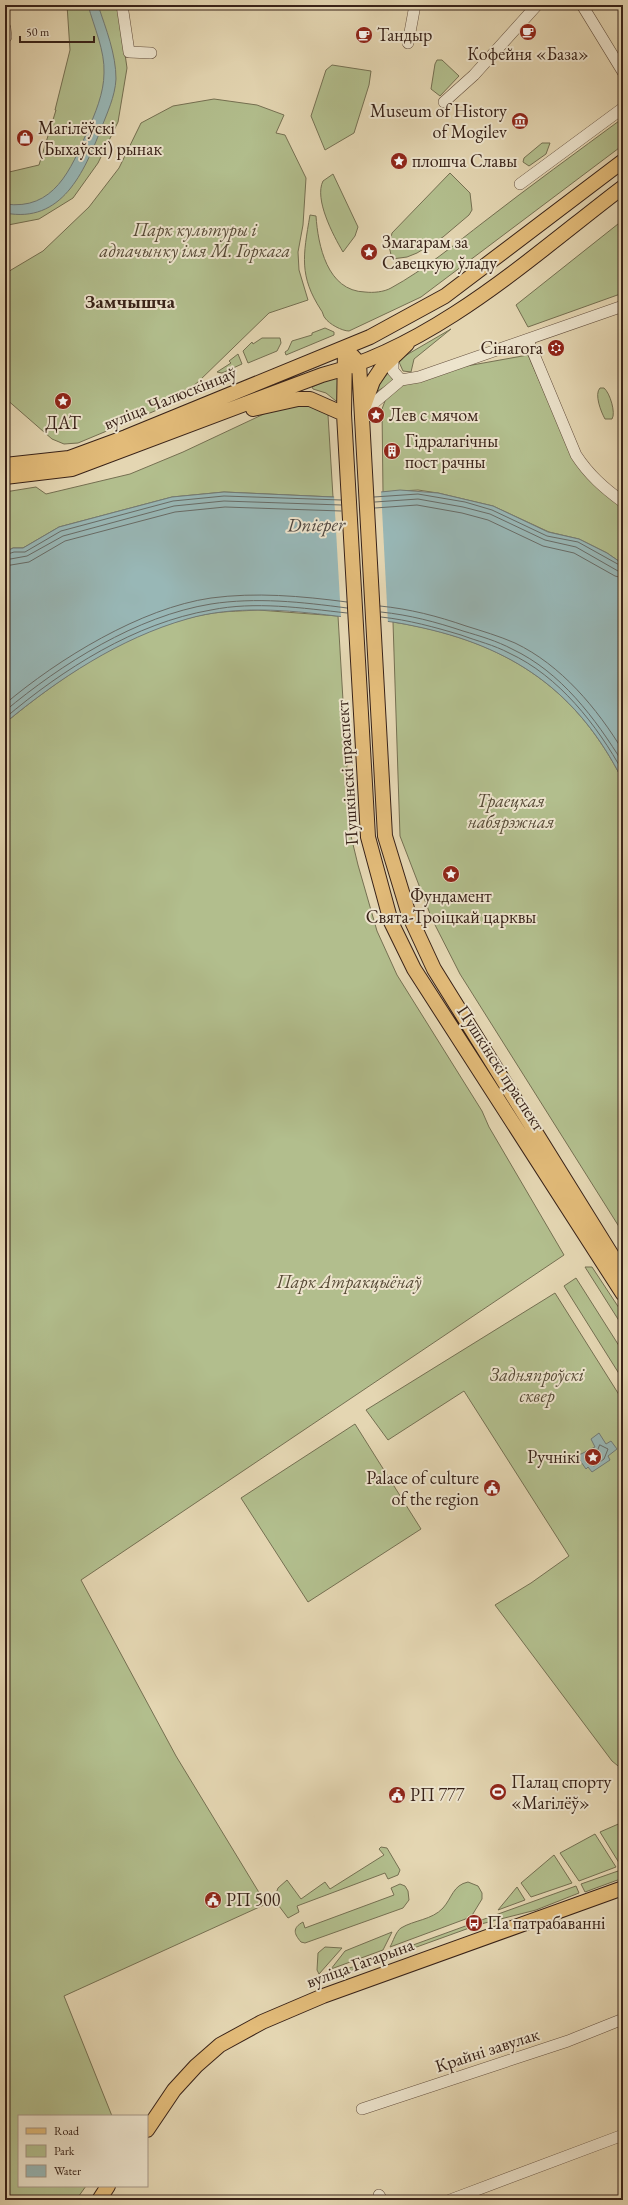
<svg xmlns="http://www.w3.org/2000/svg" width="628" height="2205" font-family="'EB Garamond',serif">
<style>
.green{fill:#b2be8d;stroke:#757052}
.water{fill:#98b7b6;stroke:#727b77}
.pier{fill:#e4d6b2}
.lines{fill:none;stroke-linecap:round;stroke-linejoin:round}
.shore{stroke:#686c67;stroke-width:1}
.minor-casing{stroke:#634f3e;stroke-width:12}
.major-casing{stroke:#382218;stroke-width:16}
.minor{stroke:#ede4cd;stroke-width:11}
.major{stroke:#e2bb79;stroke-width:14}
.labels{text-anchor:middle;stroke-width:4;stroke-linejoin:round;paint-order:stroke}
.poi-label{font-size:18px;fill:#382218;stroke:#ede4cd;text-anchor:start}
.park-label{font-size:18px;font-style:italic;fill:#564935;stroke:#ede4cd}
.street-label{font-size:18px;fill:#382218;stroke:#ede4cd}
.neighbourhood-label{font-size:19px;font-weight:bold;fill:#382218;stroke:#ede4cd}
.water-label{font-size:19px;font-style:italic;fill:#504740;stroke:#ede4cd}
</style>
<rect width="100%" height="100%" fill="#e4d6b2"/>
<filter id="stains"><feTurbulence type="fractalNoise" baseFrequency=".005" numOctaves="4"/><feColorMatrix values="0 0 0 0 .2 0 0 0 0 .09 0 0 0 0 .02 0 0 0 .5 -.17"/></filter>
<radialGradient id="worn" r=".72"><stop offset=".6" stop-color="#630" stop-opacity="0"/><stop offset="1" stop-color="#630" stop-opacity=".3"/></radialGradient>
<path class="green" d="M67,5H118L127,68L118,122L98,163L73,198L39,219L8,225L5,224V173L39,165L56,110H55L70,50Z
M437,60H442L459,76L440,96L431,89L435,64Z
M332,65L371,71L369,85L354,133L325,150L311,116L326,70Z
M214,99L257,105L284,115L276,133L285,135L306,178L303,225L298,252L299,270L308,300L269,313L198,382L169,405L78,443L64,444L52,439L5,398V276L11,270L43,251L89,207L119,168L141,123L173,106Z
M623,118V145L421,297L349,331C342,331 329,324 325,318C323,316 323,312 321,310C299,276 303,256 310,215L316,216C318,245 327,291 365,292C373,293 384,292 391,288C424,270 455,244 485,221C530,186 577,152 623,118Z
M542,143H550L546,154L529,166L523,162L524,158Z
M450,173L470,193L472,210L469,215L443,237L417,253L407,257L392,259L389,246L392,233Z
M333,174L358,227L355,236L343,252C333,235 314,199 323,181Z
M623,220V293L528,327L516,305Z
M325,328L334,332V335L286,355L285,352L288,350L292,341L312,335V333Z
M451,329L414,359L411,372L403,371L399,362L403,357Z
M262,338H280L281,343L277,351L248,363L243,351L252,342L253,344Z
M238,354L242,364L222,373L217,372L231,363L229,361Z
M528,355L571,453L597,487L623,507V564L607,553L579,539L549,532L493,506L438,493L418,490L383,492L382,409L385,401L397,387L450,369Z
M388,373L394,381L376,392L377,387Z
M337,376L340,378L339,399L336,401L326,393L313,389L312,387Z
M211,382L216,385V387L201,393V390Z
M600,388H604C610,393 616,413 612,419H605C601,412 594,394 600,388Z
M301,401L326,410L328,415L333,497L224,492L172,497L59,527L23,548H13L5,552V492L36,487L46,494L130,474L183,452L283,405Z
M258,610L338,616L351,836L358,865L377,931L397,975L482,1111L489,1127L564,1255L81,1580L176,1756L266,1904L64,1996L112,2116H19V2186H86L76,2200H5V723C63,675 136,625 213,613C228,611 243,611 258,610Z
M393,622C500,639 574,683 623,781V1233L460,974L432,919L400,836Z
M585,1267H592L623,1314V1327Z
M576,1278L623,1352V1380L564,1286Z
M555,1293L623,1401V1770L612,1761L495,1605L531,1583L569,1556L464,1391L388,1440L366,1410Z
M355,1424L421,1529L308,1602L241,1498Z
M623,1822V1865L621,1866L600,1832Z
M595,1834L616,1867L579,1881L560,1853Z
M381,1847L387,1848L400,1870L398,1875L388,1879L385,1873L297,1906L299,1912L288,1918L276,1902L275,1896L278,1888L287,1880L301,1899L325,1882L330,1889L384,1855L379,1849Z
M554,1855L572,1883L531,1897L521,1883Z
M618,1871L623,1878L585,1892L581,1884Z
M468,1882L478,1886L482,1893V1899L471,1917L390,1947C393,1942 396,1931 401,1928C414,1920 432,1920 443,1908C452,1898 453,1885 468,1882Z
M400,1884L405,1886L408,1891L409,1900L403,1908L305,1943L301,1942C294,1934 292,1928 303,1922L305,1928L394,1895L391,1888Z
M576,1886L579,1893L536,1910L477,1925L476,1922Z
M517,1887L525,1900L498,1910Z
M471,1924L472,1927L328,1979L322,1978Z
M392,1932L383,1950L331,1969L345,1951Z
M325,1947L342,1948L319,1974L317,1970L318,1953Z"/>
<path class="water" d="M88,5H98C106,29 116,54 116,79C115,97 107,113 101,129C84,172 62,224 5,213V204C54,211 71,169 87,132C95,114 104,93 104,73C105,51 94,27 88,5Z
M400,490L438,493L493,506L548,532L579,539L607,553L623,564V781C578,691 512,646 414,626C388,620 362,619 336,616C287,610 235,605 187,619C120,638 58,679 5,723V552L13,548H23L59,527L172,497L224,492L333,497Z
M599,1433L606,1444L611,1441L617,1449L608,1456L610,1460L592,1472L588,1467L586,1469L577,1456L595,1447L591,1439Z"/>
<path class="pier" d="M381,490L388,624L341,618L334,495Z"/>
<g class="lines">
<path class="shore" d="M374,497L418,494L465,502L492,510L547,536L578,542L623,567
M375,502L418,499L463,507L490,514L545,540L576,547L618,571L623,572
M375,508L417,505L462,513L488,520L543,546L574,553L615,576L623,578
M5,555L14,552H25L61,531L173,501L224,496L341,500
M5,560L27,556L63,536L174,506L224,501L341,505
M5,566L29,562L65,541L175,512L225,507L341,511
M380,606C410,609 437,616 466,626C482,631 499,636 515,643C561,665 597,708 623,751
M381,612C410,615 436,622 463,631C480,636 497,641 512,649C561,672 595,718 623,763
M381,617C409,620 434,627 461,635C477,641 494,645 509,653C559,676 597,725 623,772
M5,704C58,659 141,608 211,598C256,592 301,596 347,602
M5,711C61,664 137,616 211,604C256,597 302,602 347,608
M5,718C63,669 135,623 211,610C255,601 302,608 347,613
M600,1445L608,1449L604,1459L594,1466L587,1463L585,1458L597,1451Z"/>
<g class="minor-casing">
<path id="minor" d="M122,5L129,52L151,53
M582,5L623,72
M5,28L6,37
M408,43L415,5
M444,102L474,75L537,5
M520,184L623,108
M528,340L576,455C589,475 604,488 623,502
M393,359V371L401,380
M362,413L401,380L419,377L623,306
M362,2109L568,2041L623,2019
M379,2195L382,2200
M450,2200L623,2135"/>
</g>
<g class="major-casing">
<path id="major" d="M345,348L344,414L368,837L391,922L414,969L623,1294
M345,348L359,363L385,836L409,915L434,969L623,1273
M364,406L373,381L381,369L407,344
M253,409L298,399H310L344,414
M5,465L69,458L126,437L370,337L445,296L623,161
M5,477L72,469L322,375C435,346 531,257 623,187
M147,2130L174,2090L196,2066L220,2045L262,2022L323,1996L623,1888
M99,2200L108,2186"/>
</g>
<use href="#minor" class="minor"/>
<use href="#major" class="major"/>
</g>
<defs>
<g id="cafe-disc" transform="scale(0.9)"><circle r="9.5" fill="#8f2418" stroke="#ede4cd"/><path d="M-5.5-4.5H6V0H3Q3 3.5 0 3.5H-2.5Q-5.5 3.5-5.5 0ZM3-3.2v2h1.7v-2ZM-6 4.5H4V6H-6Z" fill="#fff"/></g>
<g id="museum-disc" transform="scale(0.9)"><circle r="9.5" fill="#8f2418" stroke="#ede4cd"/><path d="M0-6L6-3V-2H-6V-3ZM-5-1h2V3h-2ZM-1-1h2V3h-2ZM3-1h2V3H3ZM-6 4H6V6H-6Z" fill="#fff"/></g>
<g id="shop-disc" transform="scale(0.9)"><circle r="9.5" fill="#8f2418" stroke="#ede4cd"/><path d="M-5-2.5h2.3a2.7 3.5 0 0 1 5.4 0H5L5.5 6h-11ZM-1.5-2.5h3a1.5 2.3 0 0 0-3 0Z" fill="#fff"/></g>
<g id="sight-disc" transform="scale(0.9)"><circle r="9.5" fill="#8f2418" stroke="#ede4cd"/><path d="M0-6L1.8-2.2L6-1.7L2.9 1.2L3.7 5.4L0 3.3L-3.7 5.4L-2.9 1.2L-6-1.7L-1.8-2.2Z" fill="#fff"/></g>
<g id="synagogue-disc" transform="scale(0.9)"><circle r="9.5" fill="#8f2418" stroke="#ede4cd"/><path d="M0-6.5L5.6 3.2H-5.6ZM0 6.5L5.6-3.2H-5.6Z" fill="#fff"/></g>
<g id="building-disc" transform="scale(0.9)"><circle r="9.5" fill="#8f2418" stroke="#ede4cd"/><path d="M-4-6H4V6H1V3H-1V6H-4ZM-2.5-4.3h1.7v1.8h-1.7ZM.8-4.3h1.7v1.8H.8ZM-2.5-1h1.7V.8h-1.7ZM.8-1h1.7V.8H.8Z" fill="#fff"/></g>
<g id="civic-disc" transform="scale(0.9)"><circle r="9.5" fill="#8f2418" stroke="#ede4cd"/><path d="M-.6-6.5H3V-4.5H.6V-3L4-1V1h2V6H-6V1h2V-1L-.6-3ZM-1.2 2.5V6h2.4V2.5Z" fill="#fff"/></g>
<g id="stadium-disc" transform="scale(0.9)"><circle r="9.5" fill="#8f2418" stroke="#ede4cd"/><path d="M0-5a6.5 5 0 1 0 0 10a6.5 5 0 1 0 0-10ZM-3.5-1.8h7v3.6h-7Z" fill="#fff"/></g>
<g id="bus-disc" transform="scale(0.9)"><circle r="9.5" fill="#8f2418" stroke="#ede4cd"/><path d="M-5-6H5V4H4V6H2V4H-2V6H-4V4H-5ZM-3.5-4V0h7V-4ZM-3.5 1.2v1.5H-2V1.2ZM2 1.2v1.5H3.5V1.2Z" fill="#fff"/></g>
</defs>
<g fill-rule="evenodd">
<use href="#cafe-disc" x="528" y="32"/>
<use href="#cafe-disc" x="364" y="35"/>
<use href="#museum-disc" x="520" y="121"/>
<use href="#shop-disc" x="25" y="138"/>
<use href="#sight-disc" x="399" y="161"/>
<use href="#sight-disc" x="369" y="252"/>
<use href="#synagogue-disc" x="556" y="348"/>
<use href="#sight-disc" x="63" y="401"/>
<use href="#sight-disc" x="376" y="415"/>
<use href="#building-disc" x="392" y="451"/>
<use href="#sight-disc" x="451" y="874"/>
<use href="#sight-disc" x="593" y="1457"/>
<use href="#civic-disc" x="492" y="1488"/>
<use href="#stadium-disc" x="498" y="1792"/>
<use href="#civic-disc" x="397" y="1795"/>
<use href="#civic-disc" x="213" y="1900"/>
<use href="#bus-disc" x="474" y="1923"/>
</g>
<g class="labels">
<g class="poi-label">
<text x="377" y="41">Тандыр</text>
<text x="528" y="60" text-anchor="middle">Кофейня «База»</text>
<text x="507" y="117" text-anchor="end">Museum of History<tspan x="507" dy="21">of Mogilev</tspan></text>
<text x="38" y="134">Магілёўскі<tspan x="38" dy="21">(Быхаўскі) рынак</tspan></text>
<text x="412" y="167">плошча Славы</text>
<text x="382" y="248">Змагарам за<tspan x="382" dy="21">Савецкую ўладу</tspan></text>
<text x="543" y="354" text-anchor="end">Сінагога</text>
<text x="389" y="421">Лев с мячом</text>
<text x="63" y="429" text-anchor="middle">ДАТ</text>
<text x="405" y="447">Гідралагічны<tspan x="405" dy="21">пост рачны</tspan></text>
<text x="451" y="902" text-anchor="middle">Фундамент<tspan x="451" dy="21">Свята-Троіцкай царквы</tspan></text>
<text x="580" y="1463" text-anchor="end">Ручнікі</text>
<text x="479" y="1484" text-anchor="end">Palace of culture<tspan x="479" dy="21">of the region</tspan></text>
<text x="511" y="1788">Палац спорту<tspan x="511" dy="21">«Магілёў»</tspan></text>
<text x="410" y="1801">РП 777</text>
<text x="226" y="1906">РП 500</text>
<text x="487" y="1929">Па патрабаванні</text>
</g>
<g class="park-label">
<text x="195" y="236">Парк культуры і<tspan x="195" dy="21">адпачынку імя М. Горкага</tspan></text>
<text x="511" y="807">Траецкая<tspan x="511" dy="21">набярэжная</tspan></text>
<text x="349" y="1288">Парк Атракцыёнаў</text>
<text x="537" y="1381">Задняпроўскі<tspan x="537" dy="21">сквер</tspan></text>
</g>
<g class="street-label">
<text transform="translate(170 398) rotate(-22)" y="6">вуліца Чалюскінцаў</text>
<text transform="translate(347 773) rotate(-94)" y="6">Пушкінскі праспект</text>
<text transform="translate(501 1068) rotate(57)" y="6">Пушкінскі праспект</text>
<text transform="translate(360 1963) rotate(-20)" y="6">вуліца Гагарына</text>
<text transform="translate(487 2050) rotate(-18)" y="6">Крайні завулак</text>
</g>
<g class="neighbourhood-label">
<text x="130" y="308">Замчышча</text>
</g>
<g class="water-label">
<text transform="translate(316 524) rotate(-1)" y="7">Dnieper</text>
</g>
</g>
<rect width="628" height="2205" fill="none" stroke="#e4d6b2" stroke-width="20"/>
<rect x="6" y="6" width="616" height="2193" fill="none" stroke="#382218" stroke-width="2"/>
<rect x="10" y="10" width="608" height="2185" fill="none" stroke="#382218"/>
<rect x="18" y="2115" width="130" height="72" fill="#ede4cd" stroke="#a59685"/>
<rect x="26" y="2128" width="20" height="6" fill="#e2bb79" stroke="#a59685"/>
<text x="54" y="2135" font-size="12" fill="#382218">Road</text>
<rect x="26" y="2145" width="20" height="12" fill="#b2be8d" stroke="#a59685"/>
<text x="54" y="2155" font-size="12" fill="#382218">Park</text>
<rect x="26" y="2165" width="20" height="12" fill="#98b7b6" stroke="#a59685"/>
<text x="54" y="2175" font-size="12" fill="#382218">Water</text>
<path d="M20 36v6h74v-6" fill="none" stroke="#382218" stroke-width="2"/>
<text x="26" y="36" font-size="12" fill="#382218" stroke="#ede4cd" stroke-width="3" paint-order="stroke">50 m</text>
<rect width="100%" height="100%" filter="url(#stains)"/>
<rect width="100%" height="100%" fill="url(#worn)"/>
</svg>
